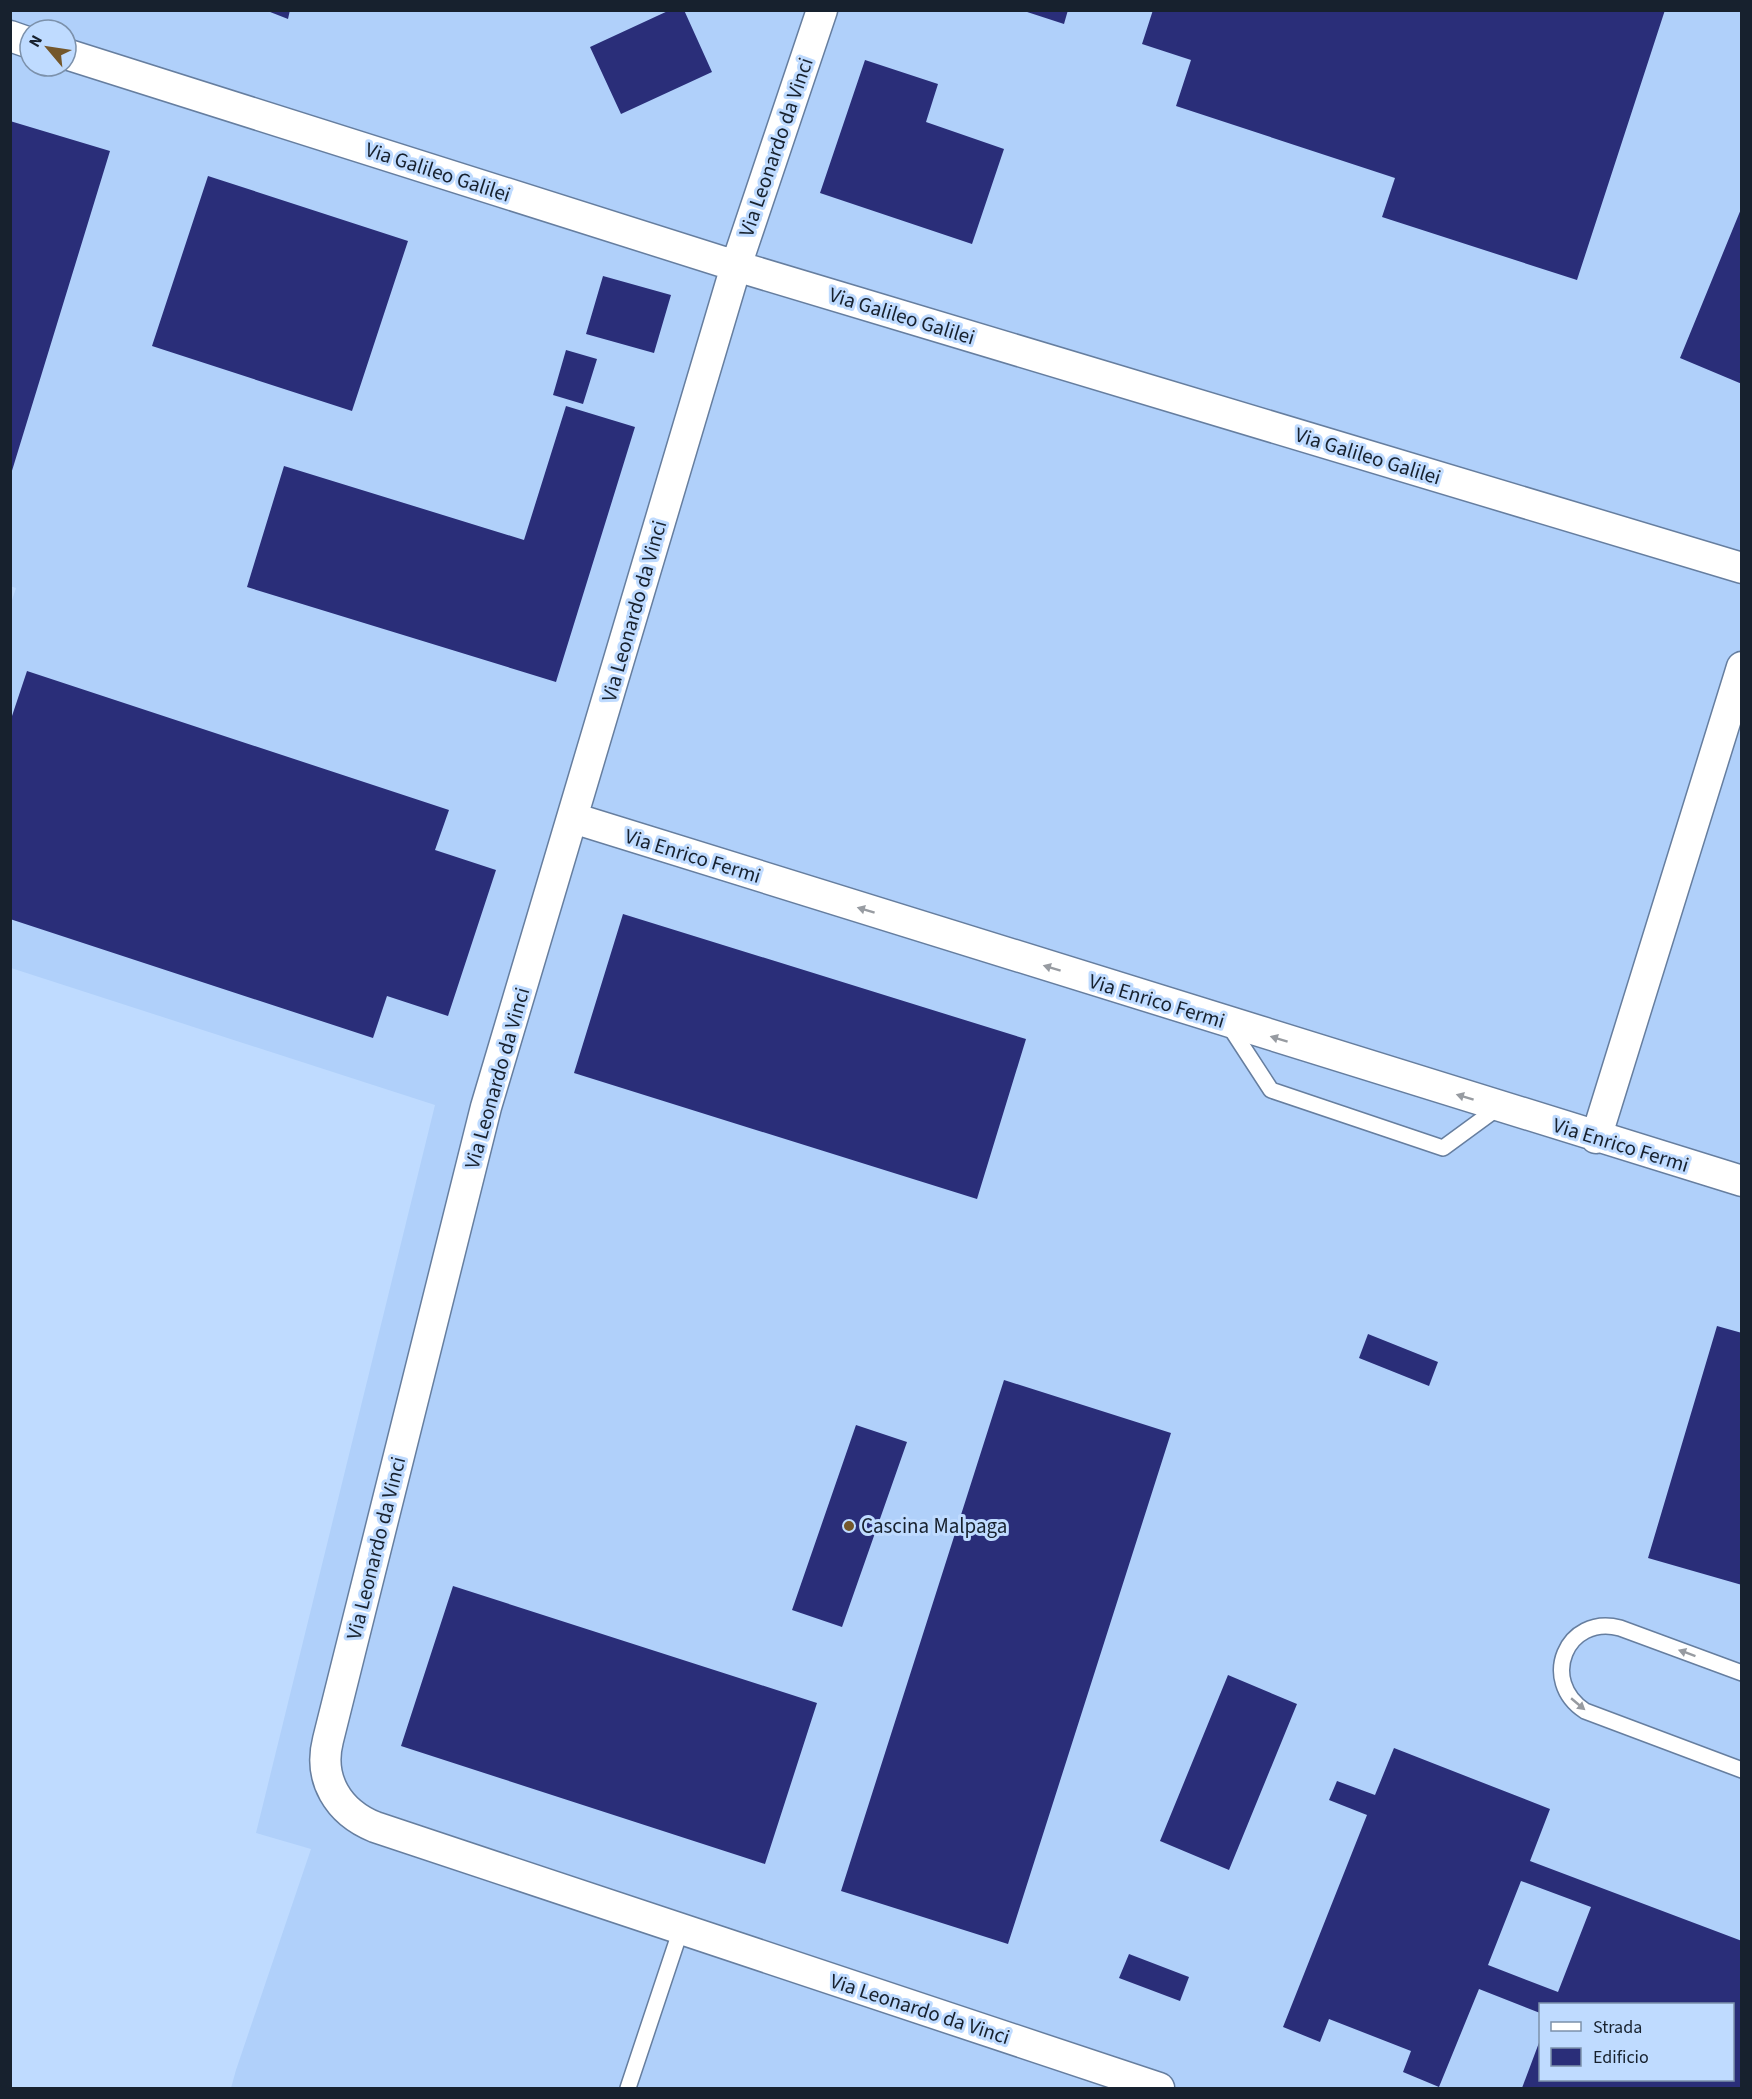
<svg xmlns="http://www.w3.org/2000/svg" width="1752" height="2099" font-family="'Source Sans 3',sans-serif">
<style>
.built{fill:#b0d0fa;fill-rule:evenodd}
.building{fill:#2a2e79;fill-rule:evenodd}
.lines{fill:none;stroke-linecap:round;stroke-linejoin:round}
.service-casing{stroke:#667e9f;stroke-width:18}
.minor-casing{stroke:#667e9f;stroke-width:33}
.service{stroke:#fff;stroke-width:15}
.minor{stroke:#fff;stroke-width:30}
.oneway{fill:#979ba1}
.poi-dot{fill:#74572b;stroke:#bfdbff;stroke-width:2}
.labels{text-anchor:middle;stroke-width:6;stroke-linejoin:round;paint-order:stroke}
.street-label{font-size:21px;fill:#17212e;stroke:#bfdbff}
.poi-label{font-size:21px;fill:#17212e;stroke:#bfdbff;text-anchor:start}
</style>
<rect width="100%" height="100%" fill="#bfdbff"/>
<path class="built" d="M11,11H1741V2088H231L236,2070L311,1849L256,1833L435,1105L11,968L10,606L16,588L10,586ZM30,30H66V66H30ZM1540,2004H1732V2080H1540Z"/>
<path class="building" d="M265,10H290L288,19Z
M670,10H684L712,72L621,114L590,47Z
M1021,10H1068L1064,24Z
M1153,10H1665L1577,280L1382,217L1395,178L1176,106L1191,60L1142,44Z
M865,60L938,84L926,122L1004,149L972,244L820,193Z
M10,121L110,151L11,474H10Z
M208,176L408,241L352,411L152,346Z
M1741,209H1742V384L1680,358Z
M603,276L671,295L654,353L586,334Z
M566,350L597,359L583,404L553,395Z
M566,406L635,427L556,682L247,587L284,466L524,540Z
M27,671L449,810L435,850L496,870L448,1016L387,996L373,1038L10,919V722Z
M623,914L1026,1039L977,1199L574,1073Z
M1717,1326L1742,1333V1585L1648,1558Z
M1368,1334L1438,1362L1429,1386L1359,1358Z
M1004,1380L1171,1433L1008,1944L841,1891Z
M856,1425L907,1442L842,1627L792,1610Z
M453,1586L817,1703L765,1864L401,1746Z
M1228,1675L1297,1704L1229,1870L1160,1841Z
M1394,1748L1550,1809L1530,1861L1742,1941V2088H1522L1540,2040V2080H1732V2004H1540V2013L1479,1989L1439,2087L1403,2072L1411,2051L1329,2019L1320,2042L1283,2027L1367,1815L1329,1800L1337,1781L1375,1795ZM1521,1881L1591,1907L1558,1992L1488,1965Z
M1129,1954L1189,1977L1180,2001L1119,1978Z"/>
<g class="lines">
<g class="service-casing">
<path id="service" d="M1228,1024L1271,1090L1443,1148L1499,1107
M1742,1673L1620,1628C1566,1614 1539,1681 1585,1711L1742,1770
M628,2088L681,1929"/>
</g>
<g class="minor-casing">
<path id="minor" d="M822,10L736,266L486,1107L328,1740C318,1779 338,1812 375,1827L1159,2088
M10,36L30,43
M66,54L736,266L1742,568
M573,818L1742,1181
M1596,1138L1742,667"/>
</g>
<use href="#service" class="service"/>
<use href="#minor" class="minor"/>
</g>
<defs><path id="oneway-solid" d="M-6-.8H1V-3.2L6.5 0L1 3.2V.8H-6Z" transform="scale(1.5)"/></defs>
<g class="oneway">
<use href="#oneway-solid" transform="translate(866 910) rotate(-163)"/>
<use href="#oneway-solid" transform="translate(1052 968) rotate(-163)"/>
<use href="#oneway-solid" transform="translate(1279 1039) rotate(-163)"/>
<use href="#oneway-solid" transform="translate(1465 1097) rotate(-163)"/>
<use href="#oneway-solid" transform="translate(1687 1653) rotate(-160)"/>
<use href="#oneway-solid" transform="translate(1578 1704) rotate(40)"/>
</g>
<circle class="poi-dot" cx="849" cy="1526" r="6"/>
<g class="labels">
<g class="street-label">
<text transform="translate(776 147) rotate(-71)" y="7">Via Leonardo da Vinci</text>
<text transform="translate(438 172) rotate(18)" y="7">Via Galileo Galilei</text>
<text transform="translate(902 316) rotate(17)" y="7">Via Galileo Galilei</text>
<text transform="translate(1368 456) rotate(17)" y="7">Via Galileo Galilei</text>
<text transform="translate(634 611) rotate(-74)" y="7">Via Leonardo da Vinci</text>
<text transform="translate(693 856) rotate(17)" y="7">Via Enrico Fermi</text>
<text transform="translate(1157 1001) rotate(17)" y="7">Via Enrico Fermi</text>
<text transform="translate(497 1078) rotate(-74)" y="7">Via Leonardo da Vinci</text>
<text transform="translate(1621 1145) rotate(17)" y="7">Via Enrico Fermi</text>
<text transform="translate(376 1548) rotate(-76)" y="7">Via Leonardo da Vinci</text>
<text transform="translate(920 2009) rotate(18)" y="7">Via Leonardo da Vinci</text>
</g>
<g class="poi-label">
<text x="861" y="1533">Cascina Malpaga</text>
</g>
</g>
<rect width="1752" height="2099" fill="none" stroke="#17212e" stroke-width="24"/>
<rect x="1539" y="2003" width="195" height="78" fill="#bfdbff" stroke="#7c91ab" stroke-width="1.5"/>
<rect x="1551" y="2022" width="30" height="9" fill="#ffffff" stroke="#7c91ab" stroke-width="1.5"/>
<text x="1593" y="2033" font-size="18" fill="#17212e">Strada</text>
<rect x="1551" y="2048" width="30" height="18" fill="#2a2e79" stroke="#7c91ab" stroke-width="1.5"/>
<text x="1593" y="2063" font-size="18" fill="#17212e">Edificio</text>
<g transform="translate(48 48) rotate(299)"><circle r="28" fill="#bfdbff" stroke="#7c91ab" stroke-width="1.5"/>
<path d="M0-4.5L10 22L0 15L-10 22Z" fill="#74572b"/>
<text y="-9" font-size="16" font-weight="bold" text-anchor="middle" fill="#17212e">N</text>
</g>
</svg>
